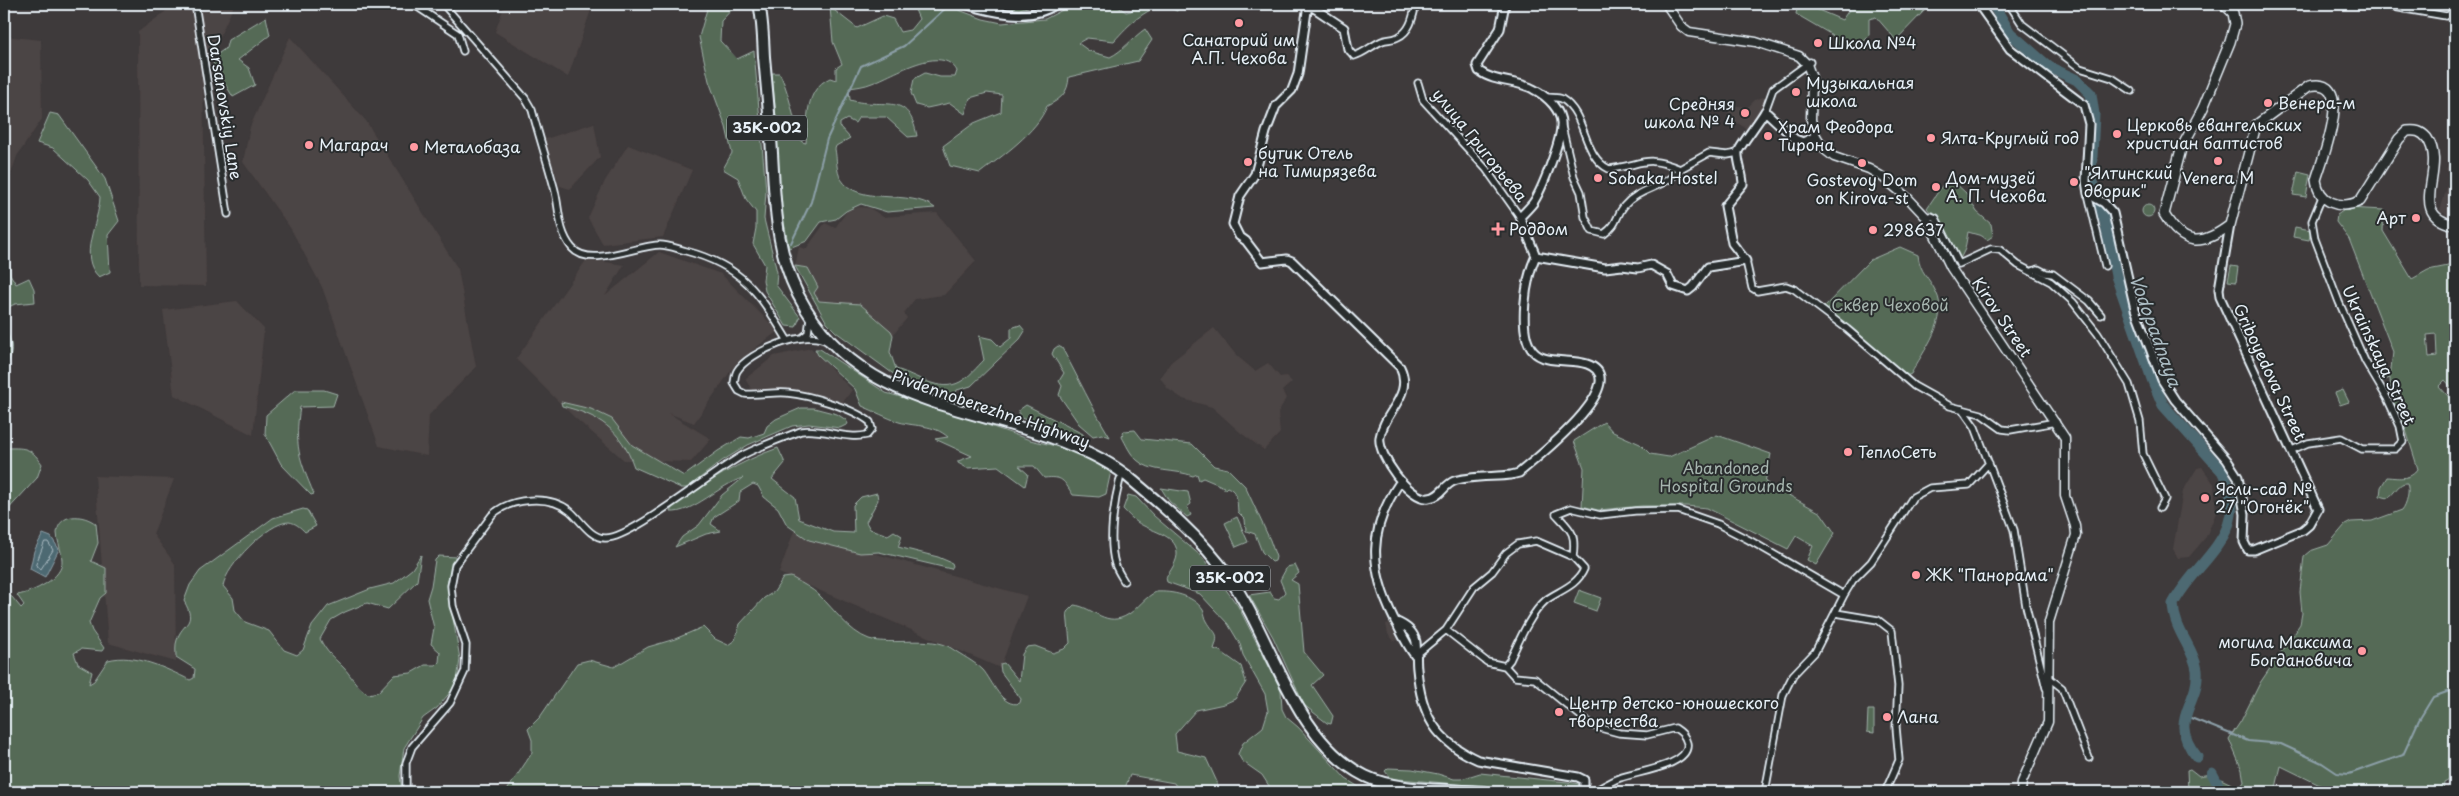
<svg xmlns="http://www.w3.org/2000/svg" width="2459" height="796" font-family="'Playpen Sans',sans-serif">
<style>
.built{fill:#4c4444}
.green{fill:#556b56;stroke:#9eaea7;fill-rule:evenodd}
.water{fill:#4e6972;stroke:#8c9fa8}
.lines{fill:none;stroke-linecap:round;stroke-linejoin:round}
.shore{stroke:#aabbc2;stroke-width:1}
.stream{stroke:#8c9fa8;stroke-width:2}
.river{stroke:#4e6972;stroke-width:11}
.minor-casing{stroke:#e8f1f8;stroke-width:9}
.tertiary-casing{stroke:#e8f1f8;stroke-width:11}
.secondary-casing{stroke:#e8f1f8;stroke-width:11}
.primary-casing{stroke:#e8f1f8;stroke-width:12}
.trunk-casing{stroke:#e8f1f8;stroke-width:14}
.minor{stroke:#2a2d2e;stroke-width:5.5}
.tertiary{stroke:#2a2d2e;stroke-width:7}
.secondary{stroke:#2a2d2e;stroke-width:8}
.primary{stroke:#2a2d2e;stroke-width:9}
.trunk{stroke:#2a2d2e;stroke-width:10}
.poi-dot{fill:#ff9aa2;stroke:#2a2d2e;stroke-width:2}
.labels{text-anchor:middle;stroke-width:4;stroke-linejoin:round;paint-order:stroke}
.shield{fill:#2a2d2e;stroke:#afb6bb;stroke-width:1}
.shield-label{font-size:15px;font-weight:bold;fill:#e8f1f8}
.poi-label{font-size:16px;fill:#e8f1f8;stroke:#2a2d2e;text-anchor:start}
.street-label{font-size:16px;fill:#e8f1f8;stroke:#2a2d2e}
.park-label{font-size:16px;fill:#a6b5af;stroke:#2a2d2e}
.water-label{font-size:18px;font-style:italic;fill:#aabbc2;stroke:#2a2d2e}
</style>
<rect width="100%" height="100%" fill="#3e3a3b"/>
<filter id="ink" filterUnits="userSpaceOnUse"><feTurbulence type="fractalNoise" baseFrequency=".02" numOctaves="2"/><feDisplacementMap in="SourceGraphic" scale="10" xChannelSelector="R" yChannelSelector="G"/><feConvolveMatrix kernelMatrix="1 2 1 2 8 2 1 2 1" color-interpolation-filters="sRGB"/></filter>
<g filter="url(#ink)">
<path class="built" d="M171,4L234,5L203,73L206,286L139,285L138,32L170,8Z
M505,4H593L568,77L495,32Z
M4,36L41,40L42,119L17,156L4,194Z
M290,37L366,121L458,269L476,367L429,415L427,456L379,446L322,287L291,229L243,162L250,127Z
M1763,97L1767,100V104L1752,129L1748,127L1747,129L1736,122H1729L1728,105L1748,107L1755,100Z
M594,123L600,157L570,189L560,186L543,140Z
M2455,144V219L2440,211L2450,177L2446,170L2454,158L2449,149Z
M628,145L692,170L663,237L603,244L588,218L605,181Z
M859,207L870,208L883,217L937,213L976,261L944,295L915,299L904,313L907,318L893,335L860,304L819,301L814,293L808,268L795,266L799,247L806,249L825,223L835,228L847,211Z
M659,252L721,274L778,331L737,362L694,423L668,413L711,439L691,462L624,460L574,417L516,359L587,259L624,265L605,296Z
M237,301L264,329L253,435L174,395L163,310Z
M1214,328L1237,356L1255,371L1268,363L1280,377L1286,376L1292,382L1282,391L1286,398L1278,413L1280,433L1264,450L1241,433L1212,407L1183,399L1168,389L1160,377L1171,362Z
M811,348L852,390L843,402L787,389L752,390L745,379L774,356Z
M2202,467L2214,484L2216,513L2206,537L2189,557L2178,558L2173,549L2183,491L2197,468Z
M95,476L174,479L153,534L175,564L176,662L108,643Z
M794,531L1027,596L1000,668L779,573Z
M1389,623L1398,640L1394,641L1388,634L1386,624Z"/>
<path class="green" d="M705,4H737L721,21L720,41L737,59L754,51L766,191L764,219L777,272L776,285L800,317L796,327L786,326L765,291L763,280L765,265L753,244L756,228V212L746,199L738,178L723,169L732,153L726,127L709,81L699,37L707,9Z
M914,4H943L983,19L1002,23L1045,19L1074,4H1114L1126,12L1131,11L1137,4H1182L1177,11L1161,4C1137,17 1132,21 1114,41L1087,38L1078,43L1089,51L1110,57C1123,51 1132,38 1145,29L1152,40L1138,61L1069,77C1068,93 1061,99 1047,106C1037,132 1002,156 980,173L950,166L943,146L974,123L1001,112L1002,95L987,93L970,98L965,114L950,103L927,108L916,105L911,93L914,79L925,73L940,77H955L957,71C942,43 894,75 872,83C865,86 857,87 849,88L850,100C885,110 908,90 917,136L908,137L886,117H859L855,123L847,119L840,123V127L850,138L836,146L835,149C837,159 836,171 841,179C858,207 910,188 935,208L887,212L861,204L846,211L836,219L821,222L807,241L789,248L778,192L776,119L772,73H779L781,76C791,98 793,121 802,142L806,143C808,120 804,90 830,78L836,80V68L842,64L833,42L830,7L857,28L883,16L893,19L900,32L910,30L919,19L913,5Z
M974,4H1040L1019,9Z
M1798,4H1804L1842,20L1853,4H1920L1925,10L1896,40L1876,17L1869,19V35L1860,47L1841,48L1832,35L1796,14Z
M266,17L270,35L238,60L249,68L255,85L233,97L213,64L219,53L226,48L228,40Z
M50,113L59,115L105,179L119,221L108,235L110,272L99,277C77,256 99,224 100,197L88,180L53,148L37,143Z
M2298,171L2310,174L2306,197L2293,195Z
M1953,181L1966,193L1977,212L1991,224L1993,236L1987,240L1982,236L1968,232L1965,249L1960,259C1942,250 1941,222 1927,208L1944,183Z
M2142 211a6 6 0 1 1 12 0a6 6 0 1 1-12 0Z
M2347,208L2384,210L2383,231L2412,279L2428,270L2448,266L2455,259V391L2445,380L2439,386L2455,404V777L2444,783L2443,792H2334L2281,766L2275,792H2188L2187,770L2190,769L2199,776L2210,774L2236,786H2241L2244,782L2242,770L2229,739L2241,721L2260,683L2300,624L2302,613L2300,592L2304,556L2310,551L2328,545L2345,525L2351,522L2372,521L2402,510C2407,504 2410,490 2407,483C2399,482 2395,493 2388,498L2380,496L2381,487L2387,477C2400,478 2410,480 2418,469L2405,427L2391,398L2390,378L2382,381L2380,376L2388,373L2390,377L2393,352L2349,239L2336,222L2337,215ZM2436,334L2437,356L2429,357L2427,335Z
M2295,227L2311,230L2309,240L2293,237Z
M7,233L10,274L16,284L29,278L34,289L35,302L15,304L4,309V235Z
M1900,247L1918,255C1920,273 1929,277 1936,292C1950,319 1923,351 1911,374L1904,377L1823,308L1870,260Z
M795,266L808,268L818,287L814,293L819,301L860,304L891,331L893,335L890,352L896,369C917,375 939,393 960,382C969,377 977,367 984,360L979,336L992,339L1000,347L1011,338V328L1020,325L1025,331L1020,339L971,386L957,390L954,397L938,395L892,373L836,332L827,323Z
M2231,266L2238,267L2236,282L2228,281Z
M4,326C14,345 14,352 4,371Z
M1058,346L1062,348C1078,377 1092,408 1110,437L1102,434L1093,436L1079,424L1059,395L1062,386L1059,381L1064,373L1052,354L1054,349Z
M815,349H820L886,393L927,404L1030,440L1073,450L1087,455L1111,471L1106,494L1099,497L1073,495C1063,480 1063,476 1044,478L1034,466H1019L1028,474L1025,486L998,466L967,468L958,463V461L972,456L935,439L948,437C933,424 917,427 899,422C887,418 874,411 862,406L855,389L818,355Z
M295,390H324L337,394L333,406L300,407C294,445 299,459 314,494L311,495L281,464L265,434L266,415Z
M2343,390L2349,402L2340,405L2335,393Z
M561,402L591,409L612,419L632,445L684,476L718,451L741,437L749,438L764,433L767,426L776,419L801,408H814L837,414L846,420L848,424L840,428L809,424L792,426L748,445L722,461L687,488H681L634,467C621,429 598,415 562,406Z
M979,405L1011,415L1010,418L978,409Z
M1026,405L1083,434L1084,440L1079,442L1019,417V410Z
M1604,422L1613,432L1640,444L1650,454L1669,457L1717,435L1771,454L1765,482L1821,513L1835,533L1816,565L1807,560L1813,546L1796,536L1788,549L1707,508L1686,506H1642L1598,510L1582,506L1584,468L1574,441Z
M1135,430L1142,439L1192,444L1214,466L1228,469L1245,486L1270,540L1276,557L1275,561L1272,562L1262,552L1255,534L1246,531L1245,519L1238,512C1237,501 1238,491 1227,487L1224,490V487L1203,478L1199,480L1197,474L1193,476C1176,469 1150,473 1137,460C1130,454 1126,444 1122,437L1124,431Z
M4,448C24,448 30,446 42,464L37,478L4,514Z
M778,448L785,463L772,479L795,497L799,519L833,532L854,533L853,505L861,497L877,493L878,500L866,522L870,529L888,535L894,531L902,536L898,547L938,557L952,563L953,566L951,569L879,552L860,553L809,540L787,525L778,508L764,497L758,486L753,484L740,492L739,501L714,517L711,524L721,531L706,534L675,547L682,537L699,525L722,495L743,478C720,484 693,514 670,512L673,506C706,483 740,461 778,448Z
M1161,488L1188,492L1191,504L1187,507L1191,515L1187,517L1169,501Z
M1128,495L1136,497L1154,516L1202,557L1238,606L1281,690L1282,709L1286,717L1298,727L1346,779L1359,787L1381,792H1277L1271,789L1262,775L1242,761L1238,754L1243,743L1263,727L1268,711L1265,694L1243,655L1240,644L1228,624L1200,594L1167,582L1166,578C1170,571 1178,561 1177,552C1176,534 1149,531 1137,522C1132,519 1127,513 1123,509Z
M303,509L307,510L316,526L305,532C300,527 296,523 289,522C268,522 226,566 223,586L233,598L235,610L245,622L269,631L284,650L297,655L303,650L312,626L328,606L370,589L394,583L412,569L421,555L417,581L388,609L367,603L345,612L331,620L320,639C327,653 332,656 343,667C352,676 355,686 368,694L378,692L394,675L411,673L425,665H436L439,662L440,652L431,644L434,628L427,599L431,586L435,560L439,556L456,557L447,584L460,659L457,681L452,690L437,708L423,718L404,748L400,776L402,792H4V594L12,597L21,608L24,605L17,595C32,593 64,578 62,560C62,551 57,541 57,533C59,512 84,514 96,524L98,543L91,561L106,568V593L100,598L89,623L92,631L104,648L102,651L81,649L74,653L78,664L92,672L89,684L94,681L108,660C135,653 165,668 190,680L194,678L195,669L176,657C176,652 175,645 177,640C182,622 198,625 184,601L190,585L200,571L273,518Z
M1237,517L1248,542L1236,547L1225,523Z
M1295,565L1299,573L1291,580L1298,584L1304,652L1323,675L1312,685L1333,716L1331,724L1327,723L1304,705L1273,637L1249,595L1270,592L1274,598L1279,599L1285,592L1280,580L1287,567Z
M791,577C801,583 812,588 820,596C834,609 849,632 869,639C892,646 932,635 951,648C961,655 975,662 983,670C992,680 1002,709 1020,703L1021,699L1001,672L1000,664L1004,663L1019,681L1022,654L1027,647L1035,646L1053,653L1064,649L1070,643L1067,612L1074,605C1094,607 1106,629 1129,614C1138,608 1145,597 1156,592C1172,591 1193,595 1203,610C1205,614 1205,618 1207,621C1215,635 1220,632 1214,649L1220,651L1241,666L1246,682L1235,699L1224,704L1196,710L1175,734L1177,751L1206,758L1217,782V792H1171L1177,788L1174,783L1130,775L1125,788L1121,792H506L532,753V740L528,729L540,717L577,663L589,660L614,667L648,647L675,639L703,627L715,639L728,645L735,640L740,624L764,598L774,592L783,578Z
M1579,590L1601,598L1596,611L1574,603Z
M1868,710H1874V733L1867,732Z
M1388,768L1412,769L1438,774L1454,779H1461L1480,773L1567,782L1579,784L1580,788L1577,792H1550L1398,779L1390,778L1385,771Z"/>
<path class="water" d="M43,534L51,537L59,549L45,577L30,569L34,551Z"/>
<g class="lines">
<path class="shore" d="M45,542H48L53,550L41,569L36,565Z"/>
<path class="stream" d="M791,243L811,202L827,139L861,66L904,46L950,4
M2186,716L2248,741L2281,744L2322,763L2337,773L2349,774L2403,755L2419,720L2433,697L2455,689"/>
<path class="river" d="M1993,4L2010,33L2049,67L2077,80L2091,94L2094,114L2091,178L2096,189L2099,208L2105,221L2116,276L2152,379L2163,405L2222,471C2255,532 2196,559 2173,604C2174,631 2194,648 2197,670C2200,706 2166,718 2197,757
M2212,773L2222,792"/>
<g class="minor-casing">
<path id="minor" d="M195,4L228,214
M413,4L458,34L463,51
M443,4L525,98L532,110C539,136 547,161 554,187C560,208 557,230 572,248C590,269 637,245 660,245C668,245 678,249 686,251C743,266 759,293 788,341
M2009,4L2022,24L2080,68L2112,78L2132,91
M2376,4L2446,16L2455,13
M1348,49L1354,56C1365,53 1372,45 1382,41C1387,39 1393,40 1398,37C1411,31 1413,16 1416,4
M1418,83L1423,100L1486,169L1520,217
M1546,97C1551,98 1558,97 1562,99C1587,114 1582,156 1609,169C1643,165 1645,154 1680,169L1709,153L1727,155L1738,153
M1765,111L1773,89L1810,62
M1562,127L1574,177L1581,192L1585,217L1592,231L1604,234C1619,223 1615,217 1624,206C1640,187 1664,189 1680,169
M2088,194L2105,266
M1926,217L1931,216L1936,218L1959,264L1991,249L2000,250L2018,265L2051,282L2073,302L2098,334L2129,384L2140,421L2143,454L2165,499L2160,508
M1746,261L1752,288L1757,291L1786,286L1794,289L1847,329L1914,386L1950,406L1981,414L2002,429L2010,430L2056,422
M2033,271L2038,269L2046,273L2053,274L2089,301L2101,315
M802,338L808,333L810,318
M1962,409L1975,427L2014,530L2026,606L2046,688
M2292,450L2308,443L2341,438L2362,449H2395L2403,441L2400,426L2387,398L2365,361L2339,302L2315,239L2312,221L2322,197
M1120,479C1114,502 1108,540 1115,564C1117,570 1121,576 1124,581
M1573,557C1576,533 1572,531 1556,514L1571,508L1600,515L1635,511L1678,510L1718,524L1749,540L1844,595
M1836,613L1878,620L1892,631L1898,686L1896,727L1899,760L1885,792
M1416,655L1446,630L1474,587L1492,572L1506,553L1518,544L1536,541L1573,557L1584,569C1577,586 1560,590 1546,600C1530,614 1519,641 1510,660L1505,666L1487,662L1446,630
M1505,666L1515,677L1535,679L1593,726L1619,733L1647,735L1675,728C1681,732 1685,735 1687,743C1691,766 1635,772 1620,778C1611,781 1601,788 1593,792
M2048,677L2062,688L2089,758
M406,792V763L412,747L450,703L465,671L466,645L453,606L451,586L455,565L492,515C510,498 549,494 570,511C580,519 590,538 605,538C630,540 717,468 745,454C763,445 783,438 801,431C823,428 847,440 867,435L872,429L870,422C853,408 809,395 787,393C773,392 759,395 745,394L739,391L734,383C735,379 735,374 737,371C748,352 808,327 828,342
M1765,792L1783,695L1793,675L1815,652L1844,595L1853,580L1871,562L1913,497L1930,488L1969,485L1989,463"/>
</g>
<g class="tertiary-casing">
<path id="tertiary" d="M964,4C991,12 1031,23 1056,4
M1505,4L1500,29L1477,65L1479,71C1495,83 1517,80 1533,89C1547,96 1563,111 1561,127C1560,143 1542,190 1533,203C1529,208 1524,213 1520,217L1536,256
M1978,4L2010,49L2084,105L2089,124L2086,181L2088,194L2104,203L2113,213L2135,309L2162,380L2175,400L2227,460L2238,477L2245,514L2244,542L2248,550H2254L2303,530L2309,525L2318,509L2220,297L2219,289L2230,225
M1348,49L1344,28L1308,4L1298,74L1292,90L1276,106L1266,132L1255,174L1240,196L1233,224L1239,236L1246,241L1262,262L1287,259L1292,261L1400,367C1414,396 1384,411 1380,437C1377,455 1410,501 1429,498C1441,497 1444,485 1454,481C1468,476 1495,477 1511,475L1519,473C1534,460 1636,381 1587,364C1571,358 1545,365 1533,351C1517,333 1526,276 1536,256
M1536,256L1605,268L1622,266L1638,268L1651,265L1667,274L1673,286L1688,291L1693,287L1708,267L1746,261L1732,243L1725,206L1743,184C1743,174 1737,161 1738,152C1739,147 1761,119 1765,111L1795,139L1803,142L1816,136
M1400,482C1368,529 1369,569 1394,619C1401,632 1406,644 1415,656
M1395,621C1405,625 1414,631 1416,642C1417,651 1416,661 1417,669C1421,714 1435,741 1478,760L1578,777L1584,780V792"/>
</g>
<g class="secondary-casing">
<path id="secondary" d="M1666,4L1681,26L1689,32L1756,42L1799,56L1807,64L1812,78L1811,120L1816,136L1825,150L1834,157L1869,169L1881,176L1909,199L1926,217L1951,268L2065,438V496L2075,526L2076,535L2049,622L2048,722L2022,782L2021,792"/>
</g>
<g class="primary-casing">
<path id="primary" d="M2224,4L2233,13L2235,24L2230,42L2203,108L2181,149L2164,214C2183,246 2201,247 2230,225L2256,125L2309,86C2357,75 2322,159 2316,180C2319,203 2340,210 2360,201L2399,139L2407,131C2416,130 2421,131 2427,138C2449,169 2404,215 2455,225"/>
</g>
<g class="trunk-casing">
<path id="trunk" d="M759,4C763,21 763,40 764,57C767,89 770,121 772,153C775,207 776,261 806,309C862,401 960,405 1053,438C1079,448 1104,458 1127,476C1163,506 1201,538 1229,577C1273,639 1293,740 1365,776C1397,792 1447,789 1483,792"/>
</g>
<use href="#minor" class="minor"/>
<use href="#tertiary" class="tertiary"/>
<use href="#secondary" class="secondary"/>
<use href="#primary" class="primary"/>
<use href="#trunk" class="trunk"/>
</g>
</g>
<g class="poi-dot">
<circle cx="1239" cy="23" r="5"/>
<circle cx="1818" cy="43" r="5"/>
<circle cx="1796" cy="92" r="5"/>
<circle cx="2268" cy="103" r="5"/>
<circle cx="1745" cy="113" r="5"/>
<circle cx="2117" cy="134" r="5"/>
<circle cx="1768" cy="136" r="5"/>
<circle cx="1931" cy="138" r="5"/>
<circle cx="309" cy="145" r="5"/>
<circle cx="414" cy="147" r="5"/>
<circle cx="2218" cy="161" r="5"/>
<circle cx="1248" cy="162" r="5"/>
<circle cx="1862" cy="163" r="5"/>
<circle cx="1598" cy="178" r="5"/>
<circle cx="2074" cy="182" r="5"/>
<circle cx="1936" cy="187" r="5"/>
<circle cx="2416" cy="218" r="5"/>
<path d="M1495.5 221.5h5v5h5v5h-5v5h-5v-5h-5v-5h5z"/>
<circle cx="1873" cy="230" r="5"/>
<circle cx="1848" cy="452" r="5"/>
<circle cx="2205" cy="498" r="5"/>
<circle cx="1916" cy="575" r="5"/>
<circle cx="2362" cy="651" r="5"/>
<circle cx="1559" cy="712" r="5"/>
<circle cx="1887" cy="717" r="5"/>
</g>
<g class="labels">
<g class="shield">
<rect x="727" y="115.5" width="80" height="25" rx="4"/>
<rect x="1190" y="565.5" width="80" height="25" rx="4"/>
</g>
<g class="shield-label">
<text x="767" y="133">35К-002</text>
<text x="1230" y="583">35К-002</text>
</g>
<g class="poi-label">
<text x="1239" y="46" text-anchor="middle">Санаторий им<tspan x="1239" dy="18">А.П. Чехова</tspan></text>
<text x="1828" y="49">Школа №4</text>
<text x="1806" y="89">Музыкальная<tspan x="1806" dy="18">школа</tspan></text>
<text x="2278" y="109">Венера-м</text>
<text x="1735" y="110" text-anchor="end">Средняя<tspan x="1735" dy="18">школа № 4</tspan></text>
<text x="2127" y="131">Церковь евангельских<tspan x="2127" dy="18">христиан баптистов</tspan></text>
<text x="1778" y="133">Храм Феодора<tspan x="1778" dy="18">Тирона</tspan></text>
<text x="1941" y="144">Ялта-Круглый год</text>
<text x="319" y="151">Магарач</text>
<text x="424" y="153">Металобаза</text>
<text x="1258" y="159">бутик Отель<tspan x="1258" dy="18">на Тимирязева</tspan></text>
<text x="2084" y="179">"Ялтинский<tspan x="2084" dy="18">дворик"</tspan></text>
<text x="1608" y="184">Sobaka Hostel</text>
<text x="1946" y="184">Дом-музей<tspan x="1946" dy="18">А. П. Чехова</tspan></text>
<text x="2218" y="184" text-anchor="middle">Venera M</text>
<text x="1862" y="186" text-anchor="middle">Gostevoy Dom<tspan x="1862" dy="18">on Kirova-st</tspan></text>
<text x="2406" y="224" text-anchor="end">Арт</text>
<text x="1509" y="235">Роддом</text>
<text x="1883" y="236">298637</text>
<text x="1858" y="458">ТеплоСеть</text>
<text x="2215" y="495">Ясли-сад №<tspan x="2215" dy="18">27 "Огонёк"</tspan></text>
<text x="1926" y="581">ЖК "Панорама"</text>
<text x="2352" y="648" text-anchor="end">могила Максима<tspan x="2352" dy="18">Богдановича</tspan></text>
<text x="1569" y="709">Центр детско-юношеского<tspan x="1569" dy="18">творчества</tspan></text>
<text x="1897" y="723">Лана</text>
</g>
<g class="street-label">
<text transform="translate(225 107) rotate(81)" y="6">Darsanovskiy Lane</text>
<text transform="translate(1480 145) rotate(51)" y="6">улица Григорьева</text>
<text transform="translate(2002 317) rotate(56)" y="6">Kirov Street</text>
<text transform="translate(2379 355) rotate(65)" y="6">Ukrainskaya Street</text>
<text transform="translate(2270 372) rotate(65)" y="6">Griboyedova Street</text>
<text transform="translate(991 409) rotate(19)" y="6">Pivdennoberezhne Highway</text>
</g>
<g class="park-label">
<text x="1890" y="311">Сквер Чеховой</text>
<text x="1726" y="474">Abandoned<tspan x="1726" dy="18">Hospital Grounds</tspan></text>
</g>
<g class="water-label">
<text transform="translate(2155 331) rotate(70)" y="6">Vodopadnaya</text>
</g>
</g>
<rect width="2459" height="796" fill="none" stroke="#2a2d2e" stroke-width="20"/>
<rect x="10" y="10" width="2439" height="776" fill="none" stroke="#e8f1f8" stroke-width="2" filter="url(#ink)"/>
</svg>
